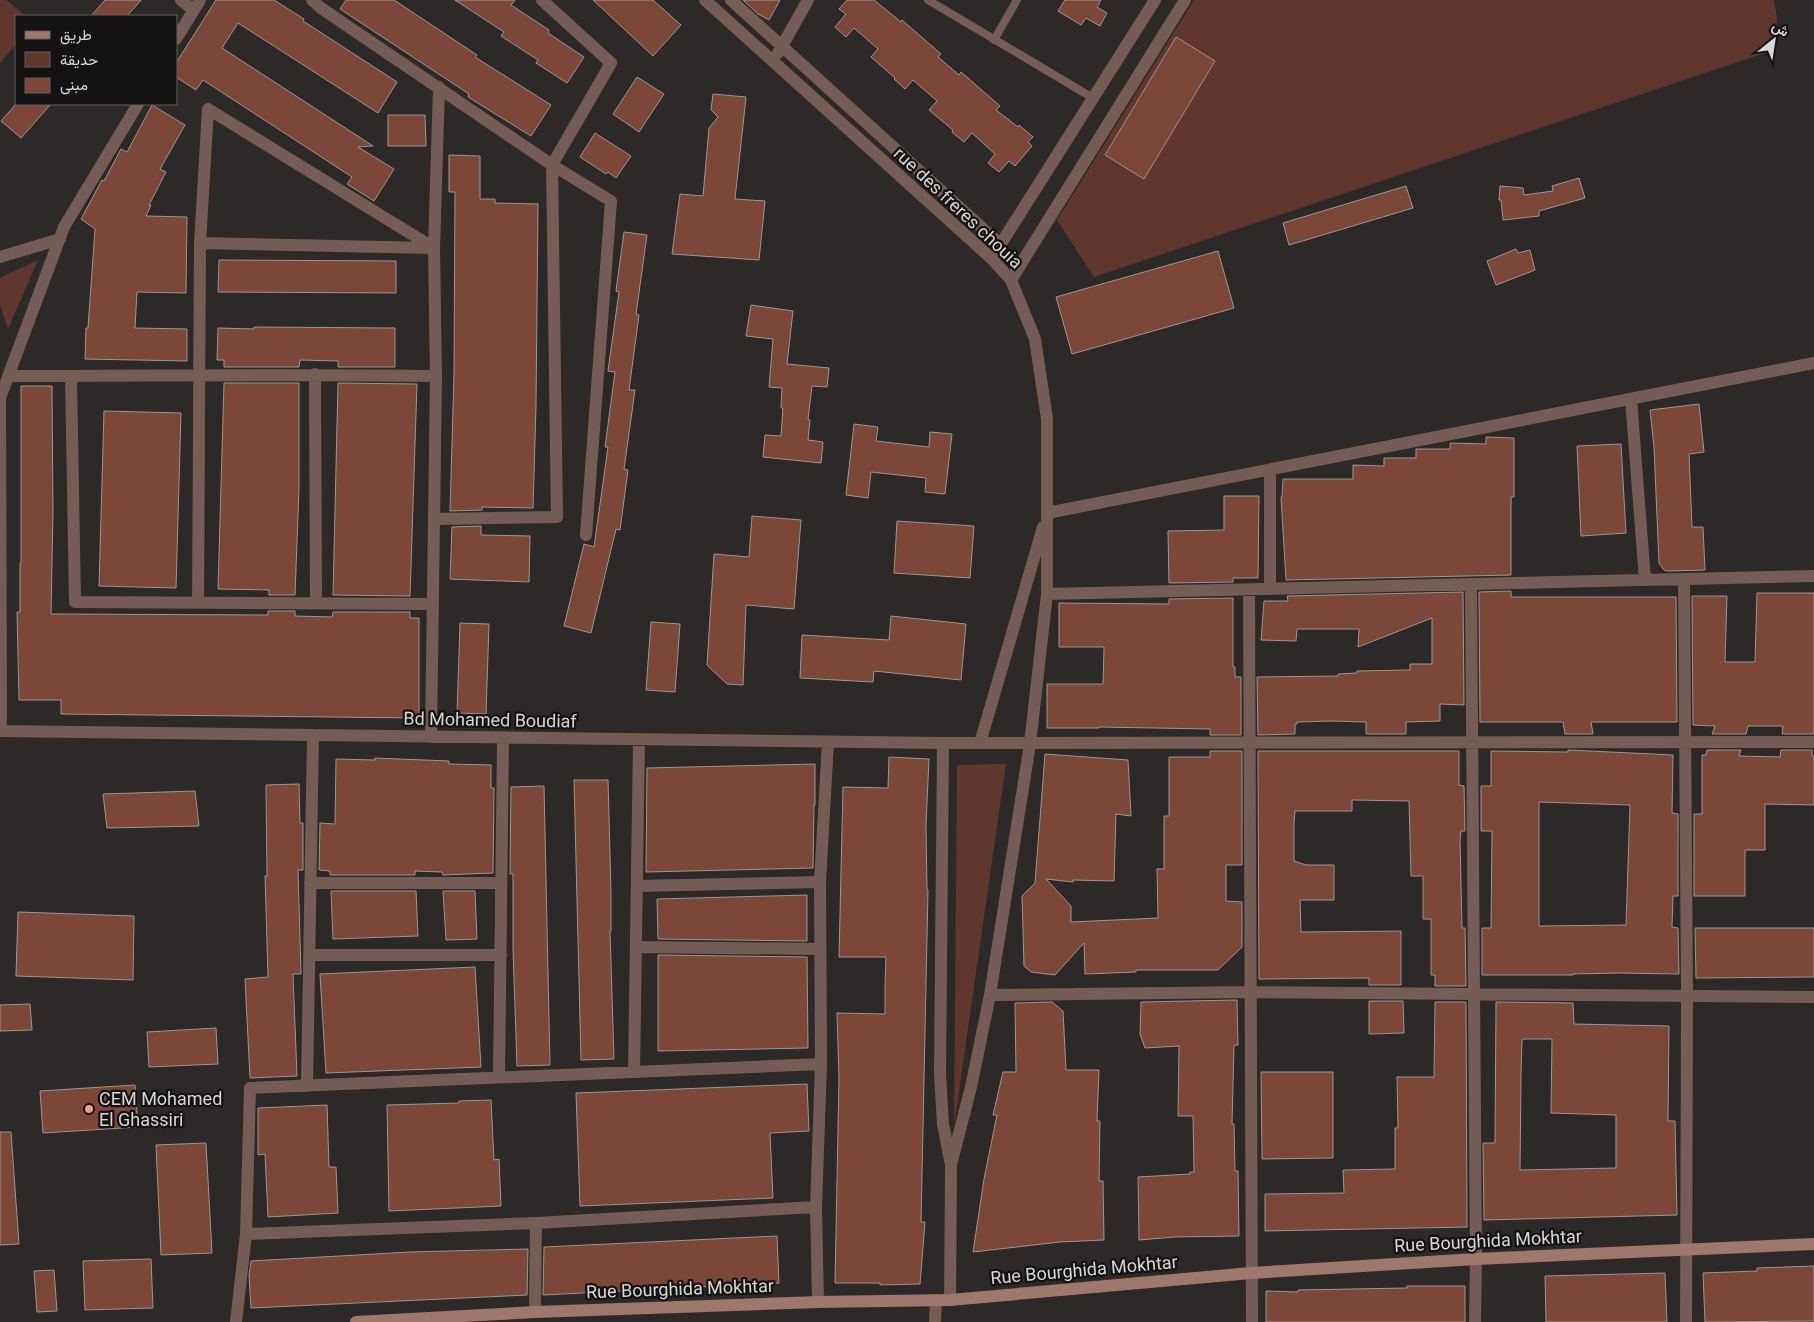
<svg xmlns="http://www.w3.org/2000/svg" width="1814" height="1322" font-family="Roboto,Vazirmatn,sans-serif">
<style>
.green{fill:#60372c}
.building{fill:#7c4739;stroke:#9c9795;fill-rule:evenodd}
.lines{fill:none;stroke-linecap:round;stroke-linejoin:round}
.lane{stroke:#755c55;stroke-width:8}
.street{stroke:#755c55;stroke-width:12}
.secondary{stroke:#9e776d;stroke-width:12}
.poi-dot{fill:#f49e87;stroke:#141212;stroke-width:2}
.labels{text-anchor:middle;stroke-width:4.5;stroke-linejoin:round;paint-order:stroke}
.street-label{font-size:18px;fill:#dad8d7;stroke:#141212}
.poi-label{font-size:18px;fill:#dad8d7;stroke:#141212;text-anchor:start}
</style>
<rect width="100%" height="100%" fill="#2d2928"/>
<path class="green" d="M0,0H6L26,16H16V44L0,63Z
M1194,0H1774L1777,18L1774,50L1094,277L1057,220Z
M38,260L8,329L0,305V279L1,277Z
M1006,764L954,1126L957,765Z"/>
<path class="building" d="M105,0H141L127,16H91Z
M216,0H274L304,19L303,21L397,82L378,113L238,23L222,48L373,146L358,147L394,169L374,201L347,184L352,177L203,80L196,90L176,77V63Z
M346,0H394L477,55L475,57L551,105L531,136L468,97L469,94L340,9Z
M455,0H515L511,5L549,30L548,33L584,57L567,83L536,63L538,60L501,36L504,32Z
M593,0H653L681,25L653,56Z
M743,0H780L769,20L758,14Z
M847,0H874L901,22L902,20L941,54L938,57L959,75L961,72L1000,106L996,110L1018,127L1019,125L1033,137L1028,142L1032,146L1015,166L1009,161L999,172L988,163L995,154L972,133L964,142L952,132L953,130L929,110L937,101L913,80L905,89L894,79L895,78L871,57L878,49L854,28L846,37L835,27L846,14L839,9Z
M1065,0H1101L1097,7L1107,13L1100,26L1086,18L1081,25L1058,11Z
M1176,37L1215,61L1144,179L1105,155Z
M637,77L664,94L639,132L613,114Z
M713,94L746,97L735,199L765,201L759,260L672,254L680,194L703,196L709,128L718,117L711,110Z
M16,104H51L21,138L1,121Z
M152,105L185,125L160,169L166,172L149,205H151L146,216L187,217L186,293L137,292L135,328L187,329V361L85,359L86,328H88L95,229L81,219L102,180L104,181L121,149L127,152Z
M388,115H425L426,146H388Z
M595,133L631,156L616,178L608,172L606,174L580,157Z
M449,155L480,156V199H495V203L538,204L536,406L533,508L482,507V510L450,511L454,374L455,192H449Z
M1579,178L1585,198L1539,211V216L1503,220L1501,200H1499L1500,186L1523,188L1524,195L1553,191L1552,186Z
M1406,186L1413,208L1289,245L1283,223Z
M624,232L647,235L636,314L639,315L629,390H635L624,469L628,470L620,530L616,529L591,633L564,626L584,544L594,547L608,447H605L615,372L608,371L619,292L616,291Z
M1516,249L1518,253L1530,250L1535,270L1496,285L1487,261Z
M1218,251L1234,308L1072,354L1056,297Z
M219,260L396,261V293L218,292Z
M751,305L793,311L787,364L829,368L827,387L812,386L808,419L810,420L808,440L823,442L821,463L763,457L765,435L781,436L783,408H781L782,388L769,387L773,339L746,336Z
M254,327L395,328V367H338V361L300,360L299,367H224V360H217L218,328L254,329Z
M224,383H299V488L295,595H269V590L218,589Z
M338,383L417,384L410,596L333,595Z
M21,386H52L53,512L51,614L268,615V611H295V616L332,617L333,612H410V618H419V718L61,714V700H19L17,612H20V563H21Z
M1699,404L1704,452L1689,454L1692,527H1703L1705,570L1667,571L1664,570L1659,563L1654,447L1650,410Z
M104,411L181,413L176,588L99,586Z
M854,424L878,427L876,441L929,447L930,432L952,434L945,494L925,492L926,478L871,472L868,498L846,495Z
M1486,437L1514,438V497H1511V575L1286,580L1281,497H1282L1283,479H1353V465L1384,466V458H1416V449H1450V443L1486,444Z
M1621,444L1626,533L1581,536L1577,446Z
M1224,496H1259L1258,578H1233V582L1169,583L1168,531L1224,530Z
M752,516L801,520L794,609L746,605L743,685L727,684L707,665L714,554L749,557Z
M897,521L974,526L970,578L894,573Z
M481,526V535L530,536L529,582L450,579L452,527Z
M1511,591V597H1676L1677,722H1591L1593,734H1565L1563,722H1480L1479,592Z
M1463,592L1464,705L1440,704V721L1406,722V734H1366V722L1332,721L1297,722V724H1295V734L1258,735L1257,677L1338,676V674L1357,673V671L1410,670V664H1432V618L1358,647L1359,629H1297L1296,641L1261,640L1264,601H1288L1287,596Z
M1757,593H1814V734H1782L1783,726H1748L1746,734H1712L1715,726L1693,725L1692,596H1727L1725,662H1755Z
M1233,598V667H1235V677H1241V735H1210V729L1099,727V728H1047V684H1103L1104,647H1059V603L1169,604V599Z
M891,616L966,624L961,680L874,671L873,682L800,678L802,635L889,640Z
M651,622L680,624L675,692L646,690Z
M460,623L489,624L486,714L457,713Z
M1568,750L1673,755L1672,813L1678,814V896H1673L1672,927L1678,928L1679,974L1619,973L1573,974V975H1482V928H1491L1492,831H1481V786H1491V751L1568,752ZM1539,802L1630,805L1626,925L1539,926Z
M1707,750H1741L1739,756L1780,757L1781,750H1812V756H1814V805L1765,804V850H1745V896H1694V814H1702V755H1706Z
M1210,751H1242V865H1226V901L1242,902V947L1218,970H1136V972L1085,974L1084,943L1055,975L1031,972L1024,966L1022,896L1035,883L1045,754L1128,760L1131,816L1116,814L1114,881L1073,880V882L1046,879L1071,906V922L1158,918L1157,869H1164V816H1169V757H1210Z
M1258,751H1459V785L1464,786L1465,831H1461L1460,839L1462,928H1465L1466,986H1435V975H1431V919H1423V876H1411L1409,801L1352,800V811H1295L1294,823V861L1306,865H1334V900H1300L1301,932L1401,931V985H1369V978L1259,979Z
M889,757L929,759L926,825L927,890H928L921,1222H925L920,1284L880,1285V1283H835L839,1078L837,1013L885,1014V985L886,957H839L843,787L888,788Z
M375,758L449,761V764L491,765V788H494L493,873L443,875L442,872L415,871V875H330V871L319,870L320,823L335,824L336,759L375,760Z
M815,764V805H814L813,868L646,872L647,768Z
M574,780H608L611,893V931H610L614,1059L581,1060Z
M299,784L300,823H303V870H298L301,974H293L297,1076L250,1078L245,979L268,977L265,876H267L266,785Z
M544,786L550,1065L517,1066L513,950V874H510L511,787Z
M195,791L199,826L107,828L103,794Z
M331,891H416L418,936L333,939Z
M443,891H475L477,939L446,940Z
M807,895V941L658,939L657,899Z
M18,912L134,916L133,980L16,976Z
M1695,928H1814V977L1696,978Z
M658,955L807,957L808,1048L658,1051Z
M475,967L481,1067L326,1073L320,974Z
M1237,1000L1238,1045H1234L1232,1124H1234L1235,1171H1238L1239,1236L1175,1237L1139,1240L1138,1177L1190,1174V1172H1194L1193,1116H1178L1179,1046L1145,1048L1140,1034L1141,1002Z
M1369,1001H1403L1404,1033L1369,1034Z
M1052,1002L1063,1011L1066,1070H1099L1097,1121H1100L1099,1181H1103L1104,1240L1060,1242L973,1252L984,1179L997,1115H993L1003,1072H1016L1015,1003Z
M1435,1002H1466L1467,1227L1265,1231V1194L1344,1193L1343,1170L1395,1169V1128H1398L1397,1077H1434Z
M1496,1002L1573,1003L1574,1024L1669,1026L1668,1121H1675L1677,1215L1484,1220L1483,1143H1495ZM1524,1039H1552L1551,1113L1616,1115V1168L1520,1170L1521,1075L1522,1040Z
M30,1004L32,1030L0,1031V1005Z
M216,1028L218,1064L149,1067L147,1032Z
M1261,1072H1333V1158L1262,1159Z
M807,1084L809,1131L770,1133L773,1198L580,1206L576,1093Z
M135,1085L138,1127L43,1133L40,1091Z
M491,1100L494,1160L499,1159L501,1206L389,1211L387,1105L459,1103V1101Z
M327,1105L329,1167H336L338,1213L268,1217L265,1154L258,1155V1108Z
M0,1132H11L19,1244L0,1245Z
M206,1143L212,1253L161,1255L156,1145Z
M777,1236L779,1283L543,1295L544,1247Z
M528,1249L527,1295L251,1308L249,1276L251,1261L410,1252Z
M151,1259L153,1308L85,1310L83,1261Z
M1814,1266V1321L1705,1322L1703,1273L1757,1271V1268Z
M54,1270L57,1311L37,1312L34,1271Z
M1665,1273L1667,1322H1546L1545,1276Z
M1407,1286H1465V1322H1266V1291L1298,1292V1290L1407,1288Z"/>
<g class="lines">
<path class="lane" d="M928,0L1093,98
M994,40L1017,0"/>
<path class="street" d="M181,0L193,10
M312,0L321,8L552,165L611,201L586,535
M705,0L992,259L1011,280L1035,339L1047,419V594L1030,744L990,995L971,1087L951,1165
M731,0L1001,245
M176,39L200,0
M778,53L808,0
M200,243L432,248
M997,250L1155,0
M0,257L60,239
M1011,280L1185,0
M315,374L316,602
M8,376C151,376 293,374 436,376
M71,376L75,602L433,604
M0,397L1,731
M0,398L64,227L138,104
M1631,399L1645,580
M1047,513L1814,363
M434,519L557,517L552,165L611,63L542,0
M1684,579L1687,996L1686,1322
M1471,584L1476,1259L1475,1322
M1270,589V470
M1249,590L1252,1322
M1047,594L1814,576
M198,603L200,243L208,109L434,248
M0,731L943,743L1814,742
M431,737L436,376L434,248L439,87
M943,743L940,1074L943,1124L951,1165L950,1300
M980,743L1043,527
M310,883H501
M637,886L820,882
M636,947L820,949
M310,955H501
M990,995L1251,992L1814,997
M634,1072L639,739
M499,1077L503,738
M307,1086L313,735
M246,1234L536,1223L816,1207
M818,1302L816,1207L821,1064L820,882L828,742
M535,1312L536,1223
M236,1322L246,1234L250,1088L821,1064
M935,1322L936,1300"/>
<path class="secondary" d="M356,1322L535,1312L818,1302L950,1300L1251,1273L1476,1259L1814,1244"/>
</g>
<circle class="poi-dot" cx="89" cy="1109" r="5"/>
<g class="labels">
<g class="street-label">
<text transform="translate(958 208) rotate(43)" y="6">rue des freres chouia</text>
<text transform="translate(490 720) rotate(1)" y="6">Bd Mohamed Boudiaf</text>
<text transform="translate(1488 1241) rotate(-3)" y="6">Rue Bourghida Mokhtar</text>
<text transform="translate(1084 1270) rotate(-5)" y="6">Rue Bourghida Mokhtar</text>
<text transform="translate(680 1289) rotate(-2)" y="6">Rue Bourghida Mokhtar</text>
</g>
<g class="poi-label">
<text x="99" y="1105">CEM Mohamed<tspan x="99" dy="21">El Ghassiri</tspan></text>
</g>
</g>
<rect x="15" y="15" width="162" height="90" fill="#141212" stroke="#636161"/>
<rect x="25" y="31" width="25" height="8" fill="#9e776d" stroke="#636161"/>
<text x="60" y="40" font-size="15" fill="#dad8d7">طريق</text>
<rect x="25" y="52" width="25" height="15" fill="#60372c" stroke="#636161"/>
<text x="60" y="65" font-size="15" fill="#dad8d7">حديقة</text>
<rect x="25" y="78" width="25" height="15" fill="#7c4739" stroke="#636161"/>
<text x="60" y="90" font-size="15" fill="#dad8d7">مبنى</text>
<g transform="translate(1774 40) rotate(30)" stroke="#141212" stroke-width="4" paint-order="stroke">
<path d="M0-4L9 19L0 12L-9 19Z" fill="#dad8d7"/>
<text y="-8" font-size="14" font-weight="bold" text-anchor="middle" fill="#dad8d7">ش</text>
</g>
</svg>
